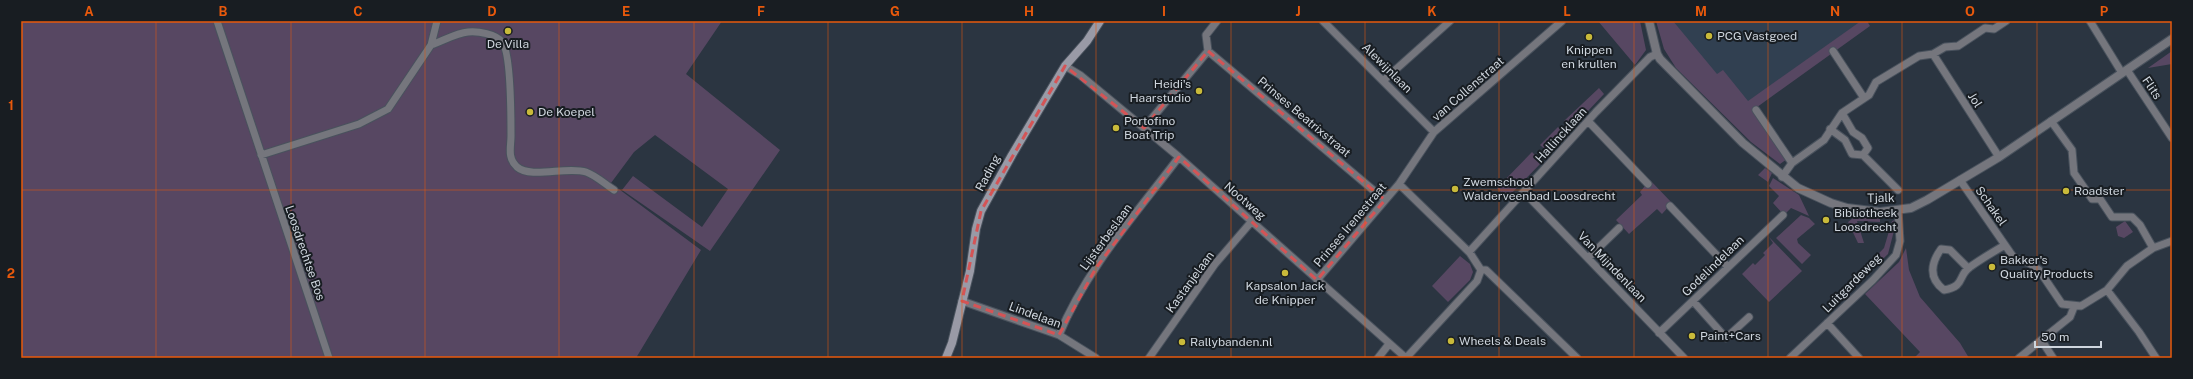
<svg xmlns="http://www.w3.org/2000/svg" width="2193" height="379" font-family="'Public Sans',sans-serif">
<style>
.built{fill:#314051}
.green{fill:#574762}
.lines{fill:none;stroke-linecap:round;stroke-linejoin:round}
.minor-casing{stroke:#49525d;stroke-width:9}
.tertiary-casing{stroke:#49525d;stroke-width:10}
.secondary-casing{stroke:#49525d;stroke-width:10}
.minor{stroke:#75767d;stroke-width:7}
.tertiary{stroke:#75767d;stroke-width:8}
.secondary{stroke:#999aa6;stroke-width:8}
.marked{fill:none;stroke:#d45456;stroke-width:3;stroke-dasharray:8 5;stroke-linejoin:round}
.grid{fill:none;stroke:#e8590c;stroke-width:1;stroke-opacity:0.55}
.poi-dot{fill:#c9ba3a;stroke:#181d22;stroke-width:1.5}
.labels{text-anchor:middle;stroke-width:4;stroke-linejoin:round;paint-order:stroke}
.poi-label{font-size:12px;fill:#cfd6de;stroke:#181d22;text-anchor:start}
.street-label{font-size:12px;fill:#cfd6de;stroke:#181d22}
.neatline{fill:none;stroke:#e8590c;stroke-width:1.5}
.grid-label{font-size:13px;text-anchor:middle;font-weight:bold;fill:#e8590c}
</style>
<rect width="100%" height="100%" fill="#2b3541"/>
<path class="built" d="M1667,21H1862L1746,103L1680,39Z"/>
<path class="green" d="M21,21H722L686,74L780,150L710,251L622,190L633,176L702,227L728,189L655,135L634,152L611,183L604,178L701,250L636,358H21Z
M1598,21H1640L1646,50L1635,65Z
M1656,21H1673L1717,74L1723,70L1748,101L1861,21H1867L1870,26L1753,110L1787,159L1780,164L1751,142L1676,68L1664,49Z
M2172,51V64L2148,68Z
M1599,88L1604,94L1571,129L1564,121Z
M1558,127L1566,135L1549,153L1540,145Z
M1532,152L1542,162L1507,198L1497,188Z
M1765,168L1772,173L1768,182L1758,175Z
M1773,178L1799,195L1809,216L1791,208L1784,215L1773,203L1779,196L1769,186Z
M1650,180L1672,203L1662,214L1657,209L1629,234L1616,220L1642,195L1640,192Z
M1801,215L1809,218L1815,224L1797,239L1798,243L1811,255L1802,264L1776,238Z
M1857,215L1880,218V222L1857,221L1864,243H1858L1848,222Z
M1897,219L1888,254L1847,294L1844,290L1884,248L1892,221Z
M2125,221L2133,232L2124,238L2118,236L2116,227Z
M1769,237L1802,271L1769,302L1742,274L1753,263L1755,265L1765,255L1763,253L1773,243Z
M1906,248L1909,270L1920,297L1960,343L1969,358H1914L1920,352L1865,294L1899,262Z
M1460,256L1470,264L1473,272L1470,280L1448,302L1432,286Z"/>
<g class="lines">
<g class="minor-casing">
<path id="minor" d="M217,21L329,358
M1323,21L1434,132
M2090,21L2122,73
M431,45C443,41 456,33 468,32C478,31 496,34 502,42C511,52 511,120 511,136C511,147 507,158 517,167C531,179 567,166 586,172C595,175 605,184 614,190
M1208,51L1385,200
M1833,51L1864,98
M1933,54L1999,157
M1065,66L1080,75L1179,157L1406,358
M2127,70L2172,138
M1384,80L1450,21
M1756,110L1792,163
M1842,113L1853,132L1862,138L1868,148L1863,155
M1588,121L1648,184
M2051,121L2072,150L2074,173L2092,199H2100L2112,217H2132L2140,225L2153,248
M1144,128L1208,51L1206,35L1217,21
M1830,129L1845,140L1852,154L1863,155L1898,190
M261,155L359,124L388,109L431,45L437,21
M1782,177L1792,163L1824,140L1842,113L1869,95L1876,82L1919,56L1933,54L1945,47L1958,46L1985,28L1994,29L2006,21
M1960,180L2014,258L2029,263L2039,270L2062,304L2081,306L2107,290L2127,266L2153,248L2172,241
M1399,184L1470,253L1481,270H1486L1577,358
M1524,192L1684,358
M1670,206L1728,267
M1469,252L1596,112L1650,57L1657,54
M1588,258L1619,228
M1968,268L1950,250L1941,249C1931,263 1928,278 1944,290C1966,286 1957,276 1970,267C1981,259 1993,252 2005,245
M1317,280L1399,184L1434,132L1562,21
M2107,290L2139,332L2156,358
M962,301L1059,335L1096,358
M1693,301L1726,338L1749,317
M1827,323L1859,358
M1659,333L1783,215
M1059,335C1086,269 1136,214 1179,157
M2042,341L2053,358
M1149,358L1215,264L1252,221
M1378,358L1389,344
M1406,358L1477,281L1481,270
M1790,358L1873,280L1896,255L1900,241L1898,210
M2019,358L2070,317L2074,307"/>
</g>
<g class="tertiary-casing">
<path id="tertiary" d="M1649,21L1657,54L1660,59L1743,143L1798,188L1831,203L1847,208L1880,212L1911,208L1927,200L1999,157L2172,39"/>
</g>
<g class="secondary-casing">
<path id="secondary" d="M946,358L952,343L970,271L976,229L981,211L1012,155L1065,66L1087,41L1100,21"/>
</g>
<use href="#minor" class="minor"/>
<use href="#tertiary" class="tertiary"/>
<use href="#secondary" class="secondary"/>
</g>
<path class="marked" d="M1208,51L1385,200L1317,280L1179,157L1096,268L1059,335L962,301L981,211L1065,66L1144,128Z"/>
<path class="grid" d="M156,21V358M291,21V358M425,21V358M559,21V358M694,21V358M828,21V358M962,21V358M1096,21V358M1231,21V358M1365,21V358M1499,21V358M1634,21V358M1768,21V358M1902,21V358M2037,21V358M21,190H2172"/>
<g class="poi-dot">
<circle cx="508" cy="31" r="4"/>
<circle cx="1709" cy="36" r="4"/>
<circle cx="1589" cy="37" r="4"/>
<circle cx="1199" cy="91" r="4"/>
<circle cx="530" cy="112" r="4"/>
<circle cx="1116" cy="128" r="4"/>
<circle cx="1455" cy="189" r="4"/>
<circle cx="2066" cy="191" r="4"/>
<circle cx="1826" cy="220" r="4"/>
<circle cx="1992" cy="267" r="4"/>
<circle cx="1285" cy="273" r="4"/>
<circle cx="1692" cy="336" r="4"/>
<circle cx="1451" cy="341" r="4"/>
<circle cx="1182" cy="342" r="4"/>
</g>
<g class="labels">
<g class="poi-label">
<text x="1717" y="40">PCG Vastgoed</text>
<text x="508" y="48" text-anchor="middle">De Villa</text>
<text x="1589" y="54" text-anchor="middle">Knippen<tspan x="1589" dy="14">en krullen</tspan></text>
<text x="1191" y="88" text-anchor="end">Heidi's<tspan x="1191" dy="14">Haarstudio</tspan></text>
<text x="538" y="116">De Koepel</text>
<text x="1124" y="125">Portofino<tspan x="1124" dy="14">Boat Trip</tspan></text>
<text x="1463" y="186">Zwemschool<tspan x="1463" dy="14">Walderveenbad Loosdrecht</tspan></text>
<text x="2074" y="195">Roadster</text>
<text x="1834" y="217">Bibliotheek<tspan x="1834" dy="14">Loosdrecht</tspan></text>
<text x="2000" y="264">Bakker's<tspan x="2000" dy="14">Quality Products</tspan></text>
<text x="1285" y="290" text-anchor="middle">Kapsalon Jack<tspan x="1285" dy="14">de Knipper</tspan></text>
<text x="1700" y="340">Paint+Cars</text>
<text x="1459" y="345">Wheels &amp; Deals</text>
<text x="1190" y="346">Rallybanden.nl</text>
</g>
<g class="street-label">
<text transform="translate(1387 68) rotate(45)" y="4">Alewijnlaan</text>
<text transform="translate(2152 88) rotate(56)" y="4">Flits</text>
<text transform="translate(1468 89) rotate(-41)" y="4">van Collenstraat</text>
<text transform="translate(1975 100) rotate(58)" y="4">Jol</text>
<text transform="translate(1304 117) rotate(40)" y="4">Prinses Beatrixstraat</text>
<text transform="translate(1561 135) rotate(-48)" y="4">Hallincklaan</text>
<text transform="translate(988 173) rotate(-62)" y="4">Rading</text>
<text transform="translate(1881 198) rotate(-1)" y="4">Tjalk</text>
<text transform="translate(1245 201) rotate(41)" y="4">Nootweg</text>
<text transform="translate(1991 206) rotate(55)" y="4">Schakel</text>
<text transform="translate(1350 225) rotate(-50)" y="4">Prinses Irenestraat</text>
<text transform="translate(1106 237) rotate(-54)" y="4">Lijsterbeslaan</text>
<text transform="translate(305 253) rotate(71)" y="4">Loosdrechtse Bos</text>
<text transform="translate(1713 266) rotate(-44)" y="4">Godelindelaan</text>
<text transform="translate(1612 267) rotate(46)" y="4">Van Mijndenlaan</text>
<text transform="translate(1190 282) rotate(-54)" y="4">Kastanjelaan</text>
<text transform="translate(1852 283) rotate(-45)" y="4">Luitgardeweg</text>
<text transform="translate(1035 315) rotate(20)" y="4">Lindelaan</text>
</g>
</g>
<rect width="2193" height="379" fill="none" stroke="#181d22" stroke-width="44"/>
<path d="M2035 341v6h66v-6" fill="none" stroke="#cfd6de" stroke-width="2"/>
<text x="2041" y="341" font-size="12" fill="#cfd6de" stroke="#181d22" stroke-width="3" paint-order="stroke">50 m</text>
<rect x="22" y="22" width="2149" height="335" class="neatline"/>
<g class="grid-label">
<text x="89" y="16">A</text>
<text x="223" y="16">B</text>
<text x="358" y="16">C</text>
<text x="492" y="16">D</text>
<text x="626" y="16">E</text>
<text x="761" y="16">F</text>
<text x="895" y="16">G</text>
<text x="1029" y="16">H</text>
<text x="1164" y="16">I</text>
<text x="1298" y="16">J</text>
<text x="1432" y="16">K</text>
<text x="1567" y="16">L</text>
<text x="1701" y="16">M</text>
<text x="1835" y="16">N</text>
<text x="1970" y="16">O</text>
<text x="2104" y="16">P</text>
<text x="11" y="110">1</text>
<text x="11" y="278">2</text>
</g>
</svg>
